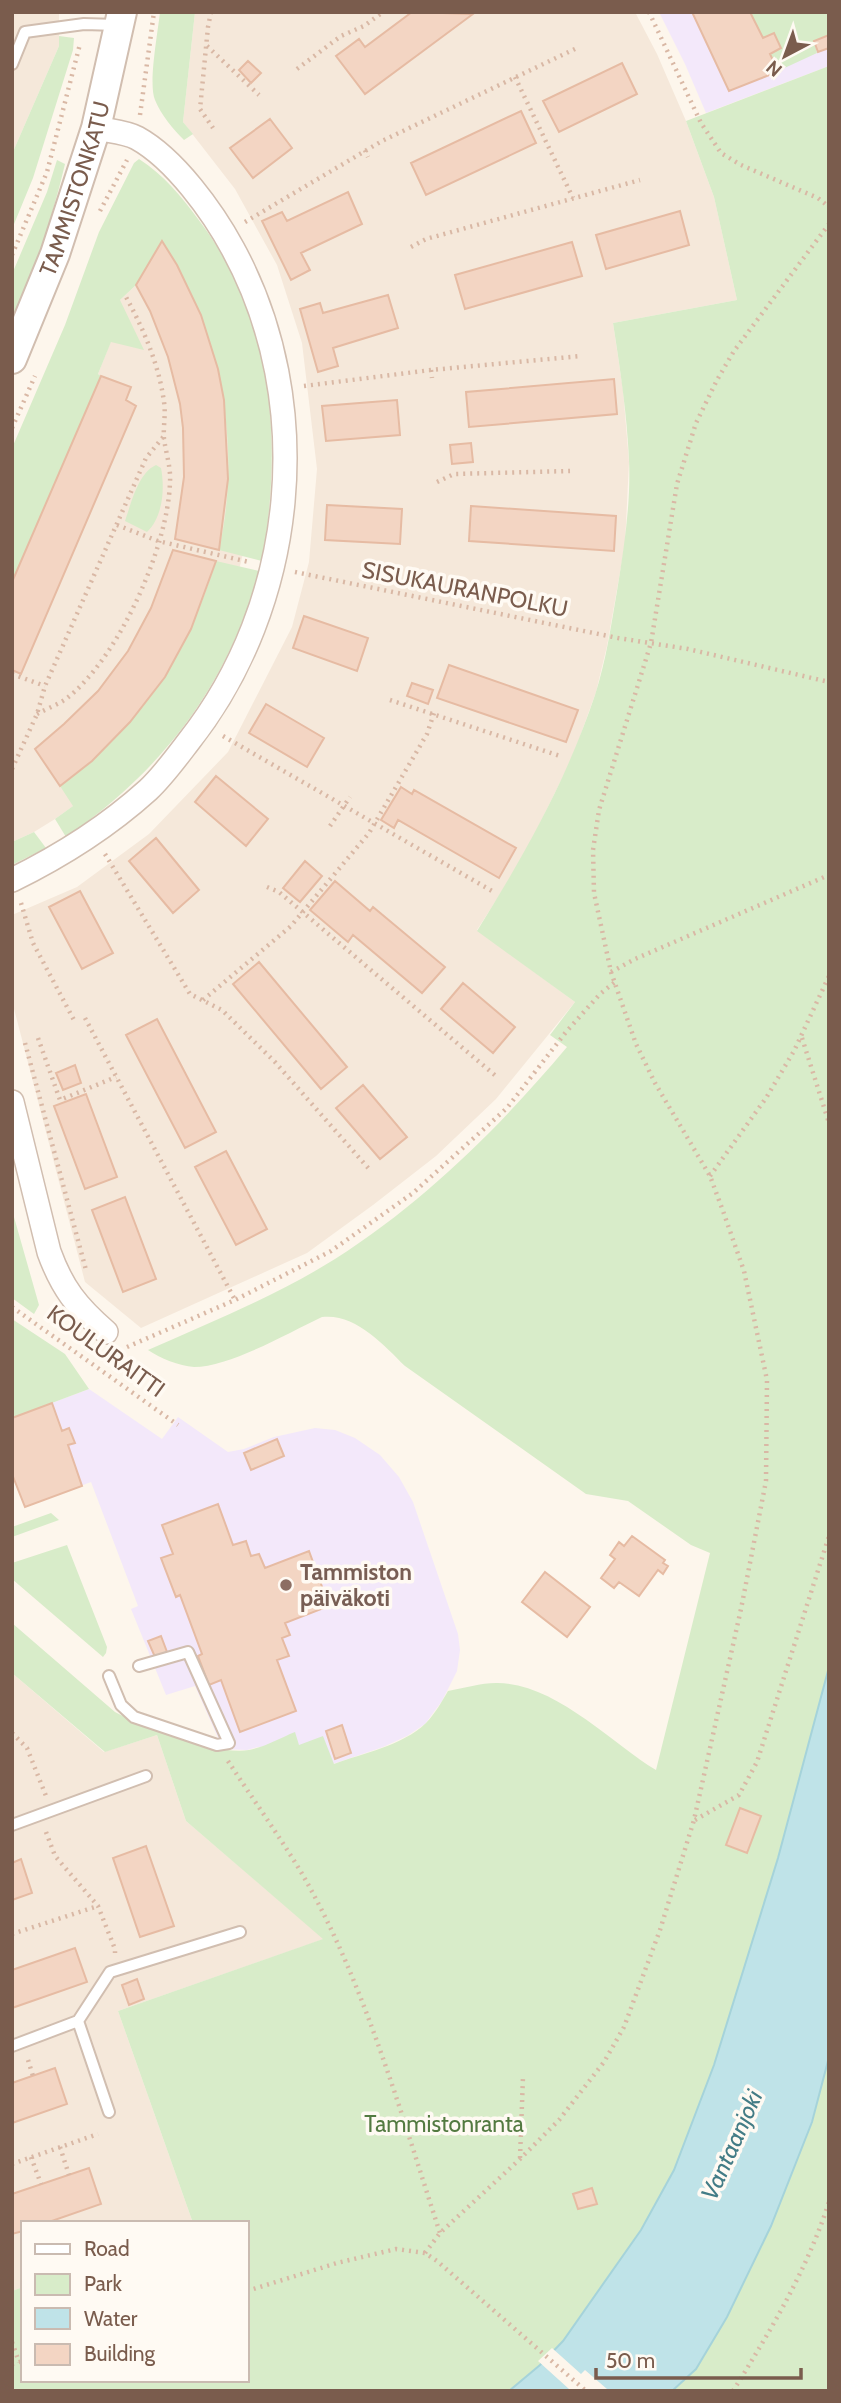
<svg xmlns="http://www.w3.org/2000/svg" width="841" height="2403" font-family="Cabin,sans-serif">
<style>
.residential{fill:#f5e8da}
.education{fill:#f3e8fa}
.green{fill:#d8ecc9}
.water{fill:#bfe3e8;stroke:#a5d3da;stroke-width:2}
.pier{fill:#fdf6ec}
.building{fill:#f3d5c3;stroke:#e6bba3;stroke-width:2}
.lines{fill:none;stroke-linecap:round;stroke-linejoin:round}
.service-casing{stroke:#d1beb0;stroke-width:14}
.minor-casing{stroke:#d1beb0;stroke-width:26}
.tertiary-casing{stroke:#d1beb0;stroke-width:32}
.path{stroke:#d9b8a5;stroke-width:4.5;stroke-dasharray:2 5;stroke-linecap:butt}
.service{stroke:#fff;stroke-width:10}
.minor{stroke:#fff;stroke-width:23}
.tertiary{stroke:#fff;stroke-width:28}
.education-dot{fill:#8d6e63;stroke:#fffaf3;stroke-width:2.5}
.labels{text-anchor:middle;stroke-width:7;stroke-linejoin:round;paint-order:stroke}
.street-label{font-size:23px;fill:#7a5c4d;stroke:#fffaf3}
.education-label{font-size:23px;font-weight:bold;fill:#785e54;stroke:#fffaf3;text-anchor:start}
.park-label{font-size:23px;fill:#537a41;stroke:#fffaf3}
.water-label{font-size:24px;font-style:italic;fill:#437c86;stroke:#fffaf3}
</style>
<rect width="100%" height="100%" fill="#fdf6ec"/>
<path class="residential" d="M12,12H59V46L12,154Z
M195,12H635L657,54L686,121L714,197L737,300L613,323L623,390L629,462L625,544L607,646L596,692L573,756L522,860L477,930L575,1002L496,1099L436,1156L373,1205L307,1253L141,1328L85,1282L12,1001V915L77,887L149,834L228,752L292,627L309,562L317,469L302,343L277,265L235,189L183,122Z
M175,220L207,271L249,529L240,566L108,781L55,819L34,832L12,842V582L101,376L98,374L111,341L120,300L136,285Z
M12,1673L104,1752L157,1735L186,1821L324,1939L118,2011L193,2223H23V2287L12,2291Z"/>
<path class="education" d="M659,12H829V66L706,113L685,64Z
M89,1389L162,1439L178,1417L228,1452L244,1449L274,1437L315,1428L335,1430L355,1438L380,1455L399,1477L413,1502L458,1634L460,1650L457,1671L442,1701L425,1724L407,1736L383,1747L333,1764L299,1745L258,1747L247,1750L223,1749L195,1686L166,1695L131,1609L138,1606L91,1482L25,1507L12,1474V1418Z"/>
<path class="green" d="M160,12H195L183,122L193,134L184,140C173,129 161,115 155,100C148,84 158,32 160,12Z
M750,12H829V35L814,41L817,53L778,71L770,54L781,48L774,33L763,38Z
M59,36L74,38L73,50L33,178L12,229V154L59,46Z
M829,66V1667L778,1858L714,2065L674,2170L641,2230L563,2341L540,2365L509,2391H12V2291L23,2287V2380H247V2223H193L118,2011L323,1939L186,1821L157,1735L105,1752L12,1673V1623L115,1712C144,1727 217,1756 249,1750C265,1747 280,1738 295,1732L299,1745L323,1736L334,1764C363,1753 402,1746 426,1723C435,1714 442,1701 448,1691C464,1688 481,1683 496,1683C554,1682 610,1742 656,1770L710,1553L691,1545L628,1501L586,1494L405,1366C383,1344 355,1313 322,1317C288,1333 230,1367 194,1367C179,1366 160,1358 148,1350C211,1322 276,1296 335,1259C424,1202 499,1128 567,1047L550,1035L575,1002L477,931C524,856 567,779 595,695C606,661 611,626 617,591C624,548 631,503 629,460C627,414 620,368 613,323L737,300L714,197L686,121Z
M139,159C164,175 181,196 198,219C274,318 283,442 262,561L219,550C243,442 220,334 162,241L136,285L120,300L144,350L111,342L98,374L101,376L12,582V448L65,325L99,232L134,163Z
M57,160L65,164C52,220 33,274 12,328V274L47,192Z
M156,465L161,468C165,488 163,517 147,532L125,521C131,504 138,473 156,465Z
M216,561L259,571C228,685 163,770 66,837L55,819L73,806L60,786C141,724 186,658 216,561Z
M34,832L46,848L12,865V842Z
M12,1210L39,1305L34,1314L12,1298Z
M12,1319L65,1354L89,1389L12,1418Z
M51,1513L59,1520L12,1537V1527Z
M67,1545L107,1647L106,1653L103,1657L12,1579V1563Z
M829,2057V2391H672L696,2369L727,2317L771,2226L812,2122Z"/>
<path class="water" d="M829,1667V2057L812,2122L771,2226L727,2317L696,2369L672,2391H509L540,2365L563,2341L641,2230L674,2170L714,2065L778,1858Z"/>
<path class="pier" d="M552,2348L581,2374L585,2370L607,2389L605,2391H568L569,2389L538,2361Z"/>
<path class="building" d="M412,12L473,14L365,94L336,56L359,39L365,47Z
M692,12H750L763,38L774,33L781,48L770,54L778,71L782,70L729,91Z
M829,35V48L818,52L814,41Z
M248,61L261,73L251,83L239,70Z
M622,63L637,94L559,132L543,101Z
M521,111L536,143L426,195L411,163Z
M270,119L292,148L253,178L230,148Z
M348,192L362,224L301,253L310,270L291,280L262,221L282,212L287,221Z
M680,211L689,245L606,269L596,235Z
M162,241L177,265L201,315L218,369L224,400L228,479L219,550L175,539L184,477L183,428L180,404L168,357L150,311L136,285Z
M572,242L582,276L465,309L455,275Z
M388,295L398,328L333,348L338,366L318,372L300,309L320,303L323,313Z
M101,376L131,387L126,400L136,406L21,674L12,670V582Z
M614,379L617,414L469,427L466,392Z
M397,400L400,435L326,441L322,406Z
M471,443L473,462L452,464L450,445Z
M327,505L402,509L400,544L325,540Z
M471,506L616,516L614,551L469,541Z
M173,550L216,561L191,629L165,677L130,722L92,761L60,786L35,749L64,724L98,691L128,651L151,608Z
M304,616L368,638L357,671L293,648Z
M449,665L578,710L566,742L437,698Z
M412,683L433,690L428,704L407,696Z
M266,704L324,738L307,767L249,733Z
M216,776L268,819L246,846L195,802Z
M401,787L412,794L414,790L516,848L499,878L398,820L394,828L381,820Z
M156,838L199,890L173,913L129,861Z
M305,861L322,876L300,902L283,888Z
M335,881L370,911L373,907L445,967L422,993L353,935L348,942L310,910Z
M80,891L113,953L82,969L49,907Z
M259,962L347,1067L321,1089L233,984Z
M463,983L515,1027L493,1053L441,1009Z
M157,1019L216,1132L185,1148L126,1035Z
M75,1065L81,1083L63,1090L56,1073Z
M363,1085L407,1137L380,1159L336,1108Z
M86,1094L117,1177L85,1189L54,1106Z
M226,1151L267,1229L236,1245L195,1167Z
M125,1197L156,1279L123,1292L92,1210Z
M52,1403L62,1431L69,1428L75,1443L68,1445L82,1486L25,1507L12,1474V1418Z
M277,1439L284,1456L251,1470L244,1453Z
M218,1504L233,1545L246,1541L251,1556L259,1554L265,1568L309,1551L329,1606L285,1623L290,1635L282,1638L289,1656L277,1660L296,1711L240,1732L221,1680L209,1685L198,1656L202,1654L180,1595L176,1597L161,1558L173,1554L162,1525Z
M632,1536L665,1560L663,1563L668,1566L663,1574L658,1570L639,1596L619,1582L614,1588L601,1578L615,1559L610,1555L619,1542L624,1546Z
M545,1572L590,1607L567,1637L522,1602Z
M161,1636L167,1652L155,1657L148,1641Z
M342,1725L351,1753L335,1759L326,1731Z
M740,1808L761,1816L747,1853L726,1845Z
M146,1846L174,1926L140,1937L113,1858Z
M21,1859L32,1893L12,1900V1863Z
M75,1948L87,1982L12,2008V1970Z
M137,1979L144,1999L129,2005L122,1985Z
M55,2068L67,2104L12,2123V2083Z
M89,2168L101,2204L46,2223H23V2231L12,2234V2194Z
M592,2188L597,2204L578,2209L573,2194Z"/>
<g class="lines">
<g class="service-casing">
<path id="service" d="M12,64L25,32L84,24L117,25
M109,1676L121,1705L134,1717L217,1745L229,1743L188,1652L139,1666
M12,1825L146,1776
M78,2021L109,2112
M12,2046L78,2021L110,1972L240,1932"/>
</g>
<g class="minor-casing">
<path id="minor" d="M12,880C61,856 107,827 148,790C163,776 176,758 189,741C297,604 317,403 233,249C213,212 175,159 137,138C126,132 109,131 96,128
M12,1102L49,1252C62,1288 77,1307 106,1332"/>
</g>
<g class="tertiary-casing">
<g id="tertiary">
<path id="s1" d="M12,359L55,254L96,128L122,12"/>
</g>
</g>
<path class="path" d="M211,12L208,27L200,109L213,128
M649,12L701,123L721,153L741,165L818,198L829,207
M207,46L259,95
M297,69L341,36L364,26L383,12
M515,77L573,198
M140,115L154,12
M365,150L368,157
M100,211L127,160
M245,222L382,141L579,47
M411,247L426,239L640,180
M12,255L47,172L80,44
M431,370L432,378
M304,386L431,370L581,356
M12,428L35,376
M437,482L454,474L570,471
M117,525L158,541L249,562
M295,572L618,638L688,649L829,682
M12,674L45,686
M390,700L560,756
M37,714C46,709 57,705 66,699C118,659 168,548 170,482C171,468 166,453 164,439C163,427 166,414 164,402C159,365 144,330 126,297
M223,736L492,891
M12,769L37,714L45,686L146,458L164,436
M12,780H13
M330,826L350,797
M105,854L190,994L222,1010L275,1062L369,1169
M267,887L279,892L497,1077
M21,903L33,943L75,1022
M611,972L635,959L829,875
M203,1000L291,926L369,833L427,734L434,713
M85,1018L235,1300
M38,1038L60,1100L116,1077
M802,1038L829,1123
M25,1043L86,1270
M710,1176L766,1098L794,1051L829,976
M12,1307L178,1425
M127,1347L235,1300L331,1251L413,1193L507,1108L566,1032L600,994L615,982
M12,1733L27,1748L46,1796
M228,1761C252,1798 278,1834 301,1872C364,1980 401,2114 440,2233
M695,1820L739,1795L757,1762L829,1536
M46,1832L55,1856L98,1906L115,1949V1953
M12,1934L98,1906
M28,2060L33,2076
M60,2147L69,2175
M31,2157L41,2184
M520,2158L523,2077
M12,2164L98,2134
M425,2253L440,2233L520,2159L559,2120L604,2062L624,2027L660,1930L694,1820L741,1609L766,1481L767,1380L744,1271L723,1211L710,1176L655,1083L636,1044L611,972L594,893L593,850L599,810L651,643L677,484L696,423L717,380L734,351L829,224
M247,2291L337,2263L396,2249L425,2253L437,2261L586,2391
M12,2342L19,2362
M12,2364L23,2361
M733,2391C771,2330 807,2270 829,2202"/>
<use href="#service" class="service"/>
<use href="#minor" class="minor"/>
<use href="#tertiary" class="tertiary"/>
</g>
<circle class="education-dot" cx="286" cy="1585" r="7"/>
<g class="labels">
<g class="street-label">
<text dy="8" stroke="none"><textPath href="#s1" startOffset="182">TAMMISTONKATU</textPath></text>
<text transform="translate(465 589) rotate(11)" y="8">SISUKAURANPOLKU</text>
<text transform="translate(106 1351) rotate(36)" y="8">KOULURAITTI</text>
</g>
<g class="education-label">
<text x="300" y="1580">Tammiston<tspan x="300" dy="26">päiväkoti</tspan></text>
</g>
<g class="park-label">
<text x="444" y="2132">Tammistonranta</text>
</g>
<g class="water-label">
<text transform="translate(732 2145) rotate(-66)" y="8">Vantaanjoki</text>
</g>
</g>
<rect width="841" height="2403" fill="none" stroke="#7a5c4d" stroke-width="28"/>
<rect x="21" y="2221" width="228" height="161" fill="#fffaf3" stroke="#cabbb1" stroke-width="2"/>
<rect x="35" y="2244" width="35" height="10" fill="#ffffff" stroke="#cabbb1" stroke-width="2"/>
<text x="84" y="2256" font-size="21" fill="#7a5c4d">Road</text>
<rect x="35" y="2274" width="35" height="21" fill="#d8ecc9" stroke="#cabbb1" stroke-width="2"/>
<text x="84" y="2291" font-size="21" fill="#7a5c4d">Park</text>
<rect x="35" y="2308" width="35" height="21" fill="#bfe3e8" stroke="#cabbb1" stroke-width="2"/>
<text x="84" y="2326" font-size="21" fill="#7a5c4d">Water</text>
<rect x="35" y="2344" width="35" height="21" fill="#f3d5c3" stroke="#cabbb1" stroke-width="2"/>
<text x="84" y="2361" font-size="21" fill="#7a5c4d">Building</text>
<g transform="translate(785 56) rotate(221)" stroke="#fffaf3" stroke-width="5" paint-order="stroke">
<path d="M0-5L12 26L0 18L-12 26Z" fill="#7a5c4d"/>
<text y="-10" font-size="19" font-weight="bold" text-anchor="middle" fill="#7a5c4d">N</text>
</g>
<path d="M596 2368v10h205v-10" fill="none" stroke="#7a5c4d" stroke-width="3.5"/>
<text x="606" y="2368" font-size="21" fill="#7a5c4d" stroke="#fffaf3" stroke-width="5" paint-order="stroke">50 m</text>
</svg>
